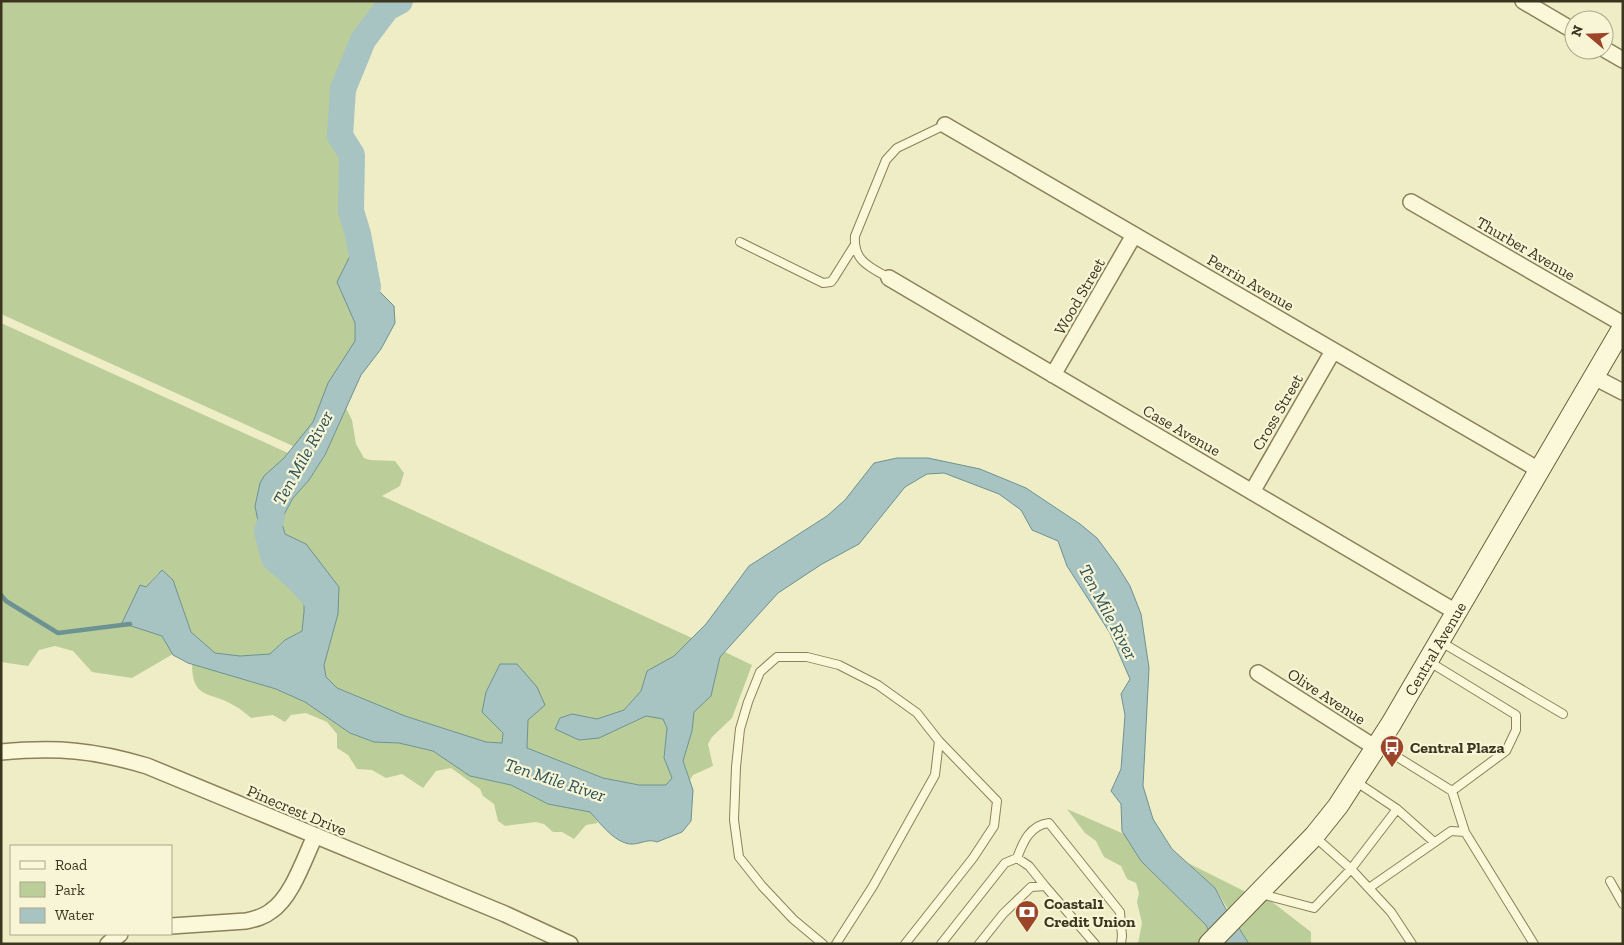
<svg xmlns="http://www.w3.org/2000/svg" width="1624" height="945" font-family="'Zilla Slab',serif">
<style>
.green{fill:#bbce99}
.water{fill:#a7c3c2;stroke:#6d9292}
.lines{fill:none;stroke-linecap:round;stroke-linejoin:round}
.stream{stroke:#6d9292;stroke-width:4.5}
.river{stroke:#a7c3c2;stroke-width:26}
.lane-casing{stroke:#8b815b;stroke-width:10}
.street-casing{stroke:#8b815b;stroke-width:18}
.secondary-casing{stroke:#6d613e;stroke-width:22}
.lane{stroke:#faf8d9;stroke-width:8}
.street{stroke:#faf8d9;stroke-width:15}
.secondary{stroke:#faf8d9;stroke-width:20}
.labels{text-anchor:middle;stroke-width:4.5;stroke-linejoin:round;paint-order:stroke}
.street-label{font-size:16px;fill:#3b341f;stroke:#f7f5d5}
.poi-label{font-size:16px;font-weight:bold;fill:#3b341f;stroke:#f7f5d5;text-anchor:start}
.water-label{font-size:18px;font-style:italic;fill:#2e535b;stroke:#f7f5d5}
</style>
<rect width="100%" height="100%" fill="#efedc6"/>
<path class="green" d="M1,1H400L387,8L363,40L343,89L340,136L352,155L351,211L358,234L366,271L370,310L304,451L1,314Z
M1,323L288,453L284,458L261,536C275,554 296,574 303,596C307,607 303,621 302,631L285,640L270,654L240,656L215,653L191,632L173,580L158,573L146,587L162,636L173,654L132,678L92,672L73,651L55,646L39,650L28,666L1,662Z
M346,408L352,420L356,444L364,458L370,460L395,461L404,473L400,486L382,496L692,638L674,656L647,671L641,691L624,710L597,719L572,714L555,728L579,740L599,738L646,716L663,719L667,728L664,758L672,778L666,785H639L603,778L527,748L528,720L503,733L502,743L486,742L405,716L337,688L326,677L324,665L338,614L306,544L285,534L281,520L293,498L309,480L325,456Z
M725,652L752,665L732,718L712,737L708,744L713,766L693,775L690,780L683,761L692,731L694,711L711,696L720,657Z
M192,664L276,689L305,702L350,733L374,742L399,743L433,751L470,776L511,785L548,804L591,812L598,823L586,825L574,839L562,832H553L544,824L536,822L505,826L498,821L494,804L483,796L480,789L451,768L436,771L423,788L402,774L386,778L372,770L357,769L348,755L337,748V734L327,722L306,713L291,715L285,722L273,715L251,718C246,714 241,709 235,706C212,691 192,701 192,664Z
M1067,809L1124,834L1141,861L1206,925L1214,942L1211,944H1138L1142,923L1137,902L1139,893L1136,883L1127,879L1121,866L1104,857L1096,841L1085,833Z
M1188,863L1256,897L1271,901L1311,932V944H1249L1215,888Z"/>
<path class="water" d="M353,250L362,251L376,262L378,290L394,306L395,323L381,349L361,375L325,455L309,480L293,498L281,520L285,534L306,544L339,587L338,614L324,665L326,677L337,688L405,716L486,742L502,743L503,733L482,712L486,692L500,664H517L537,687L545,705L528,720L527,748L603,778L639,785H666L672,778L664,758L667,728L663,719L646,716L599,738L579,740L555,729L560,718L572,714L597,719L624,710L641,691L647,671L674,656L706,624L749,566L827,516L845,500L874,463L897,458H928L980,469L1026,488L1080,524L1097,538L1117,565L1130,586L1141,614L1149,668L1143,786L1153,819L1172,849L1215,888L1231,919L1234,920L1249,944H1217L1214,942L1206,925L1141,861L1122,831L1121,804L1111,791L1121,769L1125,715L1121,694L1130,679L1110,633L1067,566L1058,541L1032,530L1021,510L999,494L944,473L927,474L905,487L859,544L822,564L778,593L720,657L711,696L694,712L692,731L683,761L693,790L691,821L682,832L657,842C648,838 639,845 630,844C614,842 600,823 590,812L548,804L511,785L470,776L433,751L399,743L374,742L350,733L305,702L276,689L188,663L173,655L162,636L122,623L140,585L146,587L162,570L173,580L191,632L215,653L240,656L270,654L285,640L302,631L304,612V597L292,576L261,536L255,506L260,483L264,476L284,458L313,422L328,383L355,341V323L337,282Z"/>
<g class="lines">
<path class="stream" d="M1,595L6,601L58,633L130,624"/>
<path class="river" d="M368,287L358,234L351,211L352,155L340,136L343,89L363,40L387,8L400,1
M272,517L267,531L274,558L299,580L314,597"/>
<g class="lane-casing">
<path id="lane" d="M740,242L823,283L831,282L834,278L854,246
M889,278C870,267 853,261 855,236L886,160L897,148L945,125
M1441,642L1563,714
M1428,661L1516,715V730L1506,751L1452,791
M1378,745L1452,791L1465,832
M1355,781L1397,809L1434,842
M1315,837L1351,869L1391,912L1412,944
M1017,858L1029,866L1045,886
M1610,881L1623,904
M1369,888L1451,831L1465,832L1534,944
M1261,894L1314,908L1351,869L1397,809
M823,944L793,919L762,886L739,857L734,820L736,767L740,729L748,702L760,672L777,657H807L839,665L878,685L917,713L939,741L935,775L873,886L836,944
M905,944L973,858L994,826L997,801L939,741
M941,944L1005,863L1017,858C1023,842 1030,825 1049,823L1120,912L1122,936L1121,944
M979,944L1003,914L1031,887L1045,886L1095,944"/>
</g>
<g class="street-casing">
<path id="street" d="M1523,1L1574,31
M1604,49L1623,60
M945,125L1539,470
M1411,202L1623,324
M889,278L1456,612
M1053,375L1134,235
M1594,377L1623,392
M1252,492L1333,351
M1258,673L1376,748
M1,752C57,747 94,750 147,766L505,914L570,944
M171,926L246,921C255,919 264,917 271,911C292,897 304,859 315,836
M108,944L120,934"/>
</g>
<g class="secondary-casing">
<g id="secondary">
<path id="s1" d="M1209,944L1314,836L1338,806L1391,724L1623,327"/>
</g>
</g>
<use href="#lane" class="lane"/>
<use href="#street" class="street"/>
<use href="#secondary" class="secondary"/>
</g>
<defs>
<g id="bus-pin" transform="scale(1.25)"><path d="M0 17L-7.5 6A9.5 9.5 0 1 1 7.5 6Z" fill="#9c4529" stroke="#f7f5d5"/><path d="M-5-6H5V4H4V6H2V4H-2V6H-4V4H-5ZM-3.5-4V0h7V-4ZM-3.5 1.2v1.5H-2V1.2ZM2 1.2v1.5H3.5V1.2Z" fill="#fff"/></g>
<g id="bank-pin" transform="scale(1.25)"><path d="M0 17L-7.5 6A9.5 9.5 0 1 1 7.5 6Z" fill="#9c4529" stroke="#f7f5d5"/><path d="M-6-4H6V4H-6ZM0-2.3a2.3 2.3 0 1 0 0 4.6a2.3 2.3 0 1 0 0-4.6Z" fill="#fff"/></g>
</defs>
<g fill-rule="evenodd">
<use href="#bus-pin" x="1392" y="747"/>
<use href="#bank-pin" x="1027" y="912"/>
</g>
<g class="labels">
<g class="street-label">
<text transform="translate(1526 248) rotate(30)" y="6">Thurber Avenue</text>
<text transform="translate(1251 282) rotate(30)" y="6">Perrin Avenue</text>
<text transform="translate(1079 296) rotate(-60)" y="6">Wood Street</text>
<text transform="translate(1277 412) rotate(-60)" y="6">Cross Street</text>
<text transform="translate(1182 430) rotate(30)" y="6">Case Avenue</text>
<text dy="6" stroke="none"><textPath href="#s1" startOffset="374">Central Avenue</textPath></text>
<text transform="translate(1327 696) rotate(33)" y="6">Olive Avenue</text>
<text transform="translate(297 810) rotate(23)" y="6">Pinecrest Drive</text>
</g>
<g class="poi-label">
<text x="1410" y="753">Central Plaza</text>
<text x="1044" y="909">Coastal1<tspan x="1044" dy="18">Credit Union</tspan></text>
</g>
<g class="water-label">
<text transform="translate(303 458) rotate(-61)" y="6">Ten Mile River</text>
<text transform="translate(1108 612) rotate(62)" y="6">Ten Mile River</text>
<text transform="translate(555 780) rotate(18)" y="6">Ten Mile River</text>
</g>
</g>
<rect width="1624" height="945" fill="none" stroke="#3b341f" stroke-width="5"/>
<rect x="10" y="845" width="162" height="90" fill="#f7f5d5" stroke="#aca88c"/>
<rect x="20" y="861" width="25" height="8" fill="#faf8d9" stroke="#aca88c"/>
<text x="55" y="870" font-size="15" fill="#3b341f">Road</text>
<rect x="20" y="882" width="25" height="15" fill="#bbce99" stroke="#aca88c"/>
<text x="55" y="895" font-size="15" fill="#3b341f">Park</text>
<rect x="20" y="908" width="25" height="15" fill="#a7c3c2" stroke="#aca88c"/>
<text x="55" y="920" font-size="15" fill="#3b341f">Water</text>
<g transform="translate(1589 35) rotate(289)"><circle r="24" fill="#f7f5d5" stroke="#aca88c"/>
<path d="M0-4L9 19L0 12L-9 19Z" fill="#9c4529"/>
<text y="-8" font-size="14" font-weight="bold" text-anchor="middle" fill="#3b341f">N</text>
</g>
</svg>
